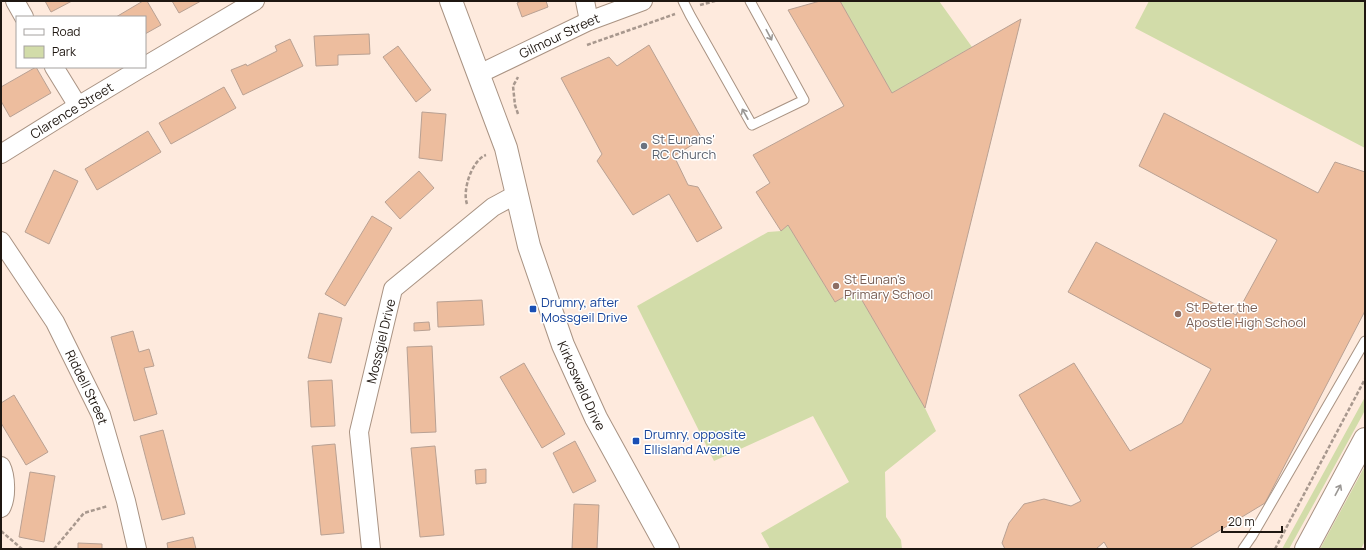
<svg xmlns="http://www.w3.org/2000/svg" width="1366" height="550" font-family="Manrope,sans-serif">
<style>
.green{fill:#d2dca9}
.building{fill:#edbd9e;stroke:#b9a193}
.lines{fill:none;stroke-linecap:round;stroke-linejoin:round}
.service-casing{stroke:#a99383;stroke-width:11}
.minor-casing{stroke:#a99383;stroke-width:20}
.tertiary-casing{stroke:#a99383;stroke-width:24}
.primary-casing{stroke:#a99383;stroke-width:24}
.path{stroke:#a8988e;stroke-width:2.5;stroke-dasharray:4 2;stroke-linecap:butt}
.service{stroke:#fff;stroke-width:9}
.minor{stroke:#fff;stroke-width:18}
.tertiary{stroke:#fff;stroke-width:22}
.primary{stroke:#fff;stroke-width:22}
.oneway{stroke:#9a9794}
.worship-dot{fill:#6b7280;stroke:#fff;stroke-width:1.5}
.education-dot{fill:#8d6e63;stroke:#fff;stroke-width:1.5}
.transit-dot{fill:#1a4fb4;stroke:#fff;stroke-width:1.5}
.labels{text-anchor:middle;stroke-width:3;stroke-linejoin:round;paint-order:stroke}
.street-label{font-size:13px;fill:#1f1711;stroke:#fff}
.worship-label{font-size:13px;fill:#5b616d;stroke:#fff;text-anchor:start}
.education-label{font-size:13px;fill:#785e54;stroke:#fff;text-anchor:start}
.transit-label{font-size:13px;fill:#164399;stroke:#fff;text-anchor:start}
</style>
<rect width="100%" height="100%" fill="#feeadd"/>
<path class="green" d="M840,1H939L972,47L892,93Z
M1149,1H1365V148L1135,28Z
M788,225L835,302L856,290L925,408L936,431L885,472L886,517L901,540L902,549H770L761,533L849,482L813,416L714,461L637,306L768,232L781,231Z
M1365,397V410L1362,416L1289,549H1282Z
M1365,466V541L1361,549H1320Z"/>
<path class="building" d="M45,1H72L51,12Z
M143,1H147L161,25L145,34V17H116Z
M172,1H201L179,13Z
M521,1H546L548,7L522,17L517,3Z
M820,1H840L892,93L1021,19L925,408L856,290L835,302L788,225L781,231L756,192L770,183L753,155L844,106L788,10Z
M369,34L370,54L338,55V65L316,66L314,36Z
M290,39L303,66L243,95L231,70L246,64L247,66L277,51L275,46Z
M649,45L702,139L674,156L688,185L698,187L722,228L697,242L669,194L633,215L597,161L602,154L561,78L609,57L617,66Z
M398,46L431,90L416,102L383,57Z
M36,67L51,93L10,117L1,101V87Z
M224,87L236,108L171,144L159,123Z
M422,112L446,114L442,161L419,158Z
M1164,113L1318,193L1335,162L1365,172V311L1265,503L1189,549H1108L1104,542L1096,549H1005L1002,543L1009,523L1024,504L1044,499L1071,506L1081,501L1019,395L1074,363L1130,451L1182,423L1211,369L1068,292L1096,242L1236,315L1277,240L1139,166Z
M148,131L161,152L97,190L85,169Z
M54,170L78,181L49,244L25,232Z
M419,171L434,188L400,219L385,202Z
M372,216L392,228L345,306L325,294Z
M482,300L484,325L438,327L437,302Z
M319,313L342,318L331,363L308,358Z
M429,322L430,330L414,331V323Z
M133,331L139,352L149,349L154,366L144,368L157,414L134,421L111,337Z
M432,346L436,432L411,433L407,347Z
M524,363L565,434L542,448L500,377Z
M332,380L335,426L311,427L308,381Z
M14,395L48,452L26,465L1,423V403Z
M163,430L185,514L162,520L140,436Z
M575,441L596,481L573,493L553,453Z
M335,444L344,533L321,535L312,446Z
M435,446L444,535L420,537L411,448Z
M486,469V483L476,484L475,470Z
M30,472L55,476L44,542L19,537Z
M574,504L599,505L597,549H572Z
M193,537L196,549H168L167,543Z
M78,543L102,544V549H78Z"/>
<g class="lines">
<g class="service-casing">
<path id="service" d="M683,1L690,15L752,125L804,100L750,1
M1243,549L1252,536L1365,341"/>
</g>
<g class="minor-casing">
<g id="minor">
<path d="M15,1L24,17"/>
<path d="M585,1L589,21"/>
<path d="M145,66L255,1"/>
<path d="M54,67L78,106"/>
<path id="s1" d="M479,74L589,21L643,1"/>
<path id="s2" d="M1,154L78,106L143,67"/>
<path id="s3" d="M1,241L55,322L101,415L126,501L137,549"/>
<path d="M1,466C6,476 7,498 1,508"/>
<path id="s4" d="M371,549L359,432L393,289L493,207L517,194"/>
</g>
</g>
<g class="tertiary-casing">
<g id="tertiary">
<path id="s5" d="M451,1L506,148L529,246L563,345L596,418L668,549"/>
</g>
</g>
<g class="primary-casing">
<path id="primary" d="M1306,549L1365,439"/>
</g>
<path class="path" d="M700,5L715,1
M587,45L675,14
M518,114L515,105L513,86L518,77
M467,204C462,190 472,160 486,155
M1,531L22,549
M54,549L84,513L108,506
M1275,549L1365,379"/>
<use href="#service" class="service"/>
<use href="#minor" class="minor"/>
<use href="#tertiary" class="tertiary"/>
<use href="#primary" class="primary"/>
</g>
<defs><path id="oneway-shaft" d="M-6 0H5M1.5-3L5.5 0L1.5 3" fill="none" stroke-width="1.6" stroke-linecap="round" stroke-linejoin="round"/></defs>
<g class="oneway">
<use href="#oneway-shaft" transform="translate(769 35) rotate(62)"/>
<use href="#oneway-shaft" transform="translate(745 114) rotate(-119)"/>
<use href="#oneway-shaft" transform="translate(1338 490) rotate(-62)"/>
</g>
<circle class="worship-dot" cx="644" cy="146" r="4"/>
<g class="education-dot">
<circle cx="836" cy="286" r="4"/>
<circle cx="1178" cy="314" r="4"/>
</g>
<g class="transit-dot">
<rect x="529" y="305" width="8" height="8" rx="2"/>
<rect x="632" y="437" width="8" height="8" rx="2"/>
</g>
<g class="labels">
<g class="street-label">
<text dy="5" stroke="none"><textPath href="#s1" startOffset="89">Gilmour Street</textPath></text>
<text dy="5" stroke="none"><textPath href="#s2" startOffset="83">Clarence Street</textPath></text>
<text dy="5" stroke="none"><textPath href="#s4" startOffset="211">Mossgiel Drive</textPath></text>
<text dy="5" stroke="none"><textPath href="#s5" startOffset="407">Kirkoswald Drive</textPath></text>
<text dy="5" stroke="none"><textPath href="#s3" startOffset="170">Riddell Street</textPath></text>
</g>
<g class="worship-label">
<text x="652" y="144">St Eunans'<tspan x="652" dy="15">RC Church</tspan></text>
</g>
<g class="education-label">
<text x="844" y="284">St Eunan's<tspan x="844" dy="15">Primary School</tspan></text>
<text x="1186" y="312">St Peter the<tspan x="1186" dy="15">Apostle High School</tspan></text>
</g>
<g class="transit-label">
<text x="541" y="307">Drumry, after<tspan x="541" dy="15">Mossgeil Drive</tspan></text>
<text x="644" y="439">Drumry, opposite<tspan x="644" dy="15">Ellisland Avenue</tspan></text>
</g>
</g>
<rect width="1366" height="550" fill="none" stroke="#1f1711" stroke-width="4"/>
<rect x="16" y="16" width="130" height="52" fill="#ffffff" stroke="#a5a2a0"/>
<rect x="24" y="29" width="20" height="6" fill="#ffffff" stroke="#a5a2a0"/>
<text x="52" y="36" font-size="12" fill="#1f1711">Road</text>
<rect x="24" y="46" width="20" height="12" fill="#d2dca9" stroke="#a5a2a0"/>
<text x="52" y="56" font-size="12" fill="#1f1711">Park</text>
<path d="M1222 526v6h60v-6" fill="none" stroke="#1f1711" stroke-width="2"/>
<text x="1228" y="526" font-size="12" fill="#1f1711" stroke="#ffffff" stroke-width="3" paint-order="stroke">20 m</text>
</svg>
